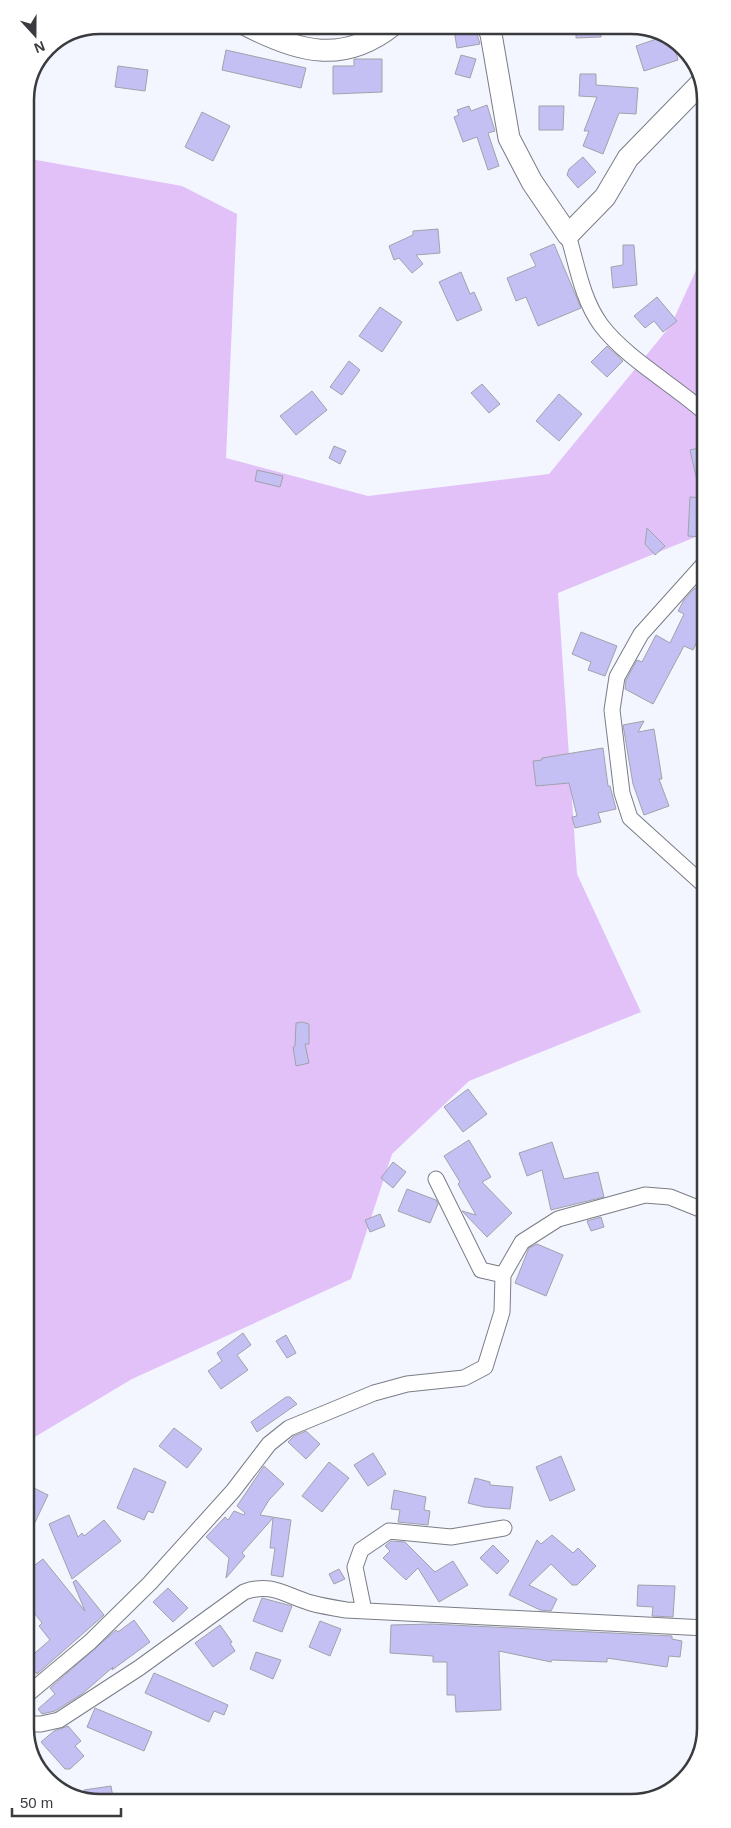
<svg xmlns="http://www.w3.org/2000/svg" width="731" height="1828" font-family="Arial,sans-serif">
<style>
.green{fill:#e2c1f9}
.building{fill:#c5c0f3;stroke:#a2a1ab}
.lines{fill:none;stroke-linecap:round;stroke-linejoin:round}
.street-casing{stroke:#7a7d86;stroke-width:17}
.secondary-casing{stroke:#7a7d86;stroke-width:23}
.street{stroke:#fff;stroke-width:15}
.secondary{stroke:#fff;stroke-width:21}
.rim{fill:none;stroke:#393b3f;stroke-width:2.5}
</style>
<rect width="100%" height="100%" fill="#f3f6fe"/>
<path class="green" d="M25,158L182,186L237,214L226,458L368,496L549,474L671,325L703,255V534L558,593L577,874L641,1012L469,1081L392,1154L351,1279L132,1379L28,1441Z"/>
<path class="building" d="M576,25H601V37L576,38Z
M475,27L480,44L457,48L454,30Z
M665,36L672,39L678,60L644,71L636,46Z
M226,50L306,68L301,88L222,70Z
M461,55L476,59L470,78L455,74Z
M354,59H382V92L333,94V66H354Z
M118,66L148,70L145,91L115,87Z
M580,74H596V85L638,88L636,114L619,113L603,154L583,146L589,131H584L597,97L579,96Z
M487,105L495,131L488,133L499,166L488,170L477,137L463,142L454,117L459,115L457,110L469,106L471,111Z
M539,106H564L563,130H539Z
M202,112L230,126L213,161L185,147Z
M583,157L596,172L578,188L567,175L569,169Z
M438,229L440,253L416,255L423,264L412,273L399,258L394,260L389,246L413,235V231Z
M554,244L581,308L538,326L526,297L516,301L507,278L536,266L530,254Z
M623,245H634L637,285L613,288L611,267L623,265Z
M461,272L470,294L474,292L482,310L457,321L439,282Z
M657,297L677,321L663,332L654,321L645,328L634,316Z
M380,307L402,322L382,352L359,336Z
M607,346L623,361L607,377L591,362Z
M349,361L360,370L342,395L330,387Z
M482,384L500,404L489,413L471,393Z
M312,391L327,410L296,435L280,416Z
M559,394L582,414L559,441L536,421Z
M334,446L346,451L340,464L329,458Z
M703,447V485H698L690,450Z
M257,470L283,476L280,487L255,481Z
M690,497L703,498V537L688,536Z
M647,528L665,546L655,555L645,544Z
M695,588L703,592V629L693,650L684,646L653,704L625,689L626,680L637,660L642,662L656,635L670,643L684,614L678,611L684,600Z
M581,632L617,646L605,676L588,670L591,662L572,654Z
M644,721L638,732L654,729L662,779H659L669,806L644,815L633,784L623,725Z
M603,748L608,786H610L616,809L598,813L601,822L575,828L572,817L577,816L569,783L536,786L533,761L542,760V758Z
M302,1022L309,1024V1044H305L309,1063L296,1066L293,1047L295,1046L296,1023Z
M468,1089L487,1114L463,1132L444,1107Z
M469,1140L491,1177L482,1182L512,1213L487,1237L462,1211L476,1215L458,1184L460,1182L444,1156Z
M552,1142L564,1179L598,1172L604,1197L551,1210L542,1170L527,1176L519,1153Z
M393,1162L406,1172L393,1188L381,1178Z
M407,1189L436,1200L438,1204L430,1223L398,1211Z
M380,1214L385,1226L370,1232L365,1220Z
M601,1217L604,1227L591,1231L587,1221Z
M537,1244L563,1255L546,1296L515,1283L529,1248Z
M243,1333L251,1345L237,1355L248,1370L221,1389L208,1371L222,1361L217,1353Z
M286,1335L296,1353L287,1358L276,1341Z
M286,1397H290L297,1404L257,1432L251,1422Z
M174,1428L202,1449L187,1468L159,1446Z
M306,1431L320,1444L306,1459L288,1442L294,1436Z
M373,1453L386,1474L368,1486L354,1465Z
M561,1456L575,1490L550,1501L536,1467Z
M329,1462L349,1478L322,1512L302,1496Z
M264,1466L284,1484L269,1500L260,1515L291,1520L283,1577L271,1575L275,1548H270L273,1518L242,1553L245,1556L226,1578L229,1558L206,1537L225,1517L228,1520L234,1511L244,1515L245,1513L237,1506Z
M134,1468L166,1482L153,1513L148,1511L144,1520L117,1508Z
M475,1478L490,1482V1485L513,1487L510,1509L484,1507L468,1503Z
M28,1485L48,1495L28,1537Z
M394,1490L426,1497L424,1510L430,1511L428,1525L398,1522L400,1510L391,1509Z
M69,1515L78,1537L82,1533L84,1536L104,1520L121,1541L72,1579L49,1524Z
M552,1535L573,1553L578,1548L596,1566L577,1585H572L551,1564L529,1585L557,1599L551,1611L540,1610L509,1595L537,1540L541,1544Z
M391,1541L405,1542L435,1572L453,1561L468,1585L439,1602L418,1568L406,1580L383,1558L390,1551L385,1546Z
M493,1545L509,1561L497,1574L480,1558Z
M43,1559L85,1611L73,1582L76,1580L104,1615L37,1674L36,1672L29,1678V1658L50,1640L39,1626L42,1623L29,1606L28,1570Z
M339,1569L345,1579L334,1584L329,1574Z
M638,1585L675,1586L673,1617L652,1616L653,1607L637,1606Z
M168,1588L188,1608L173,1622L153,1602Z
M262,1598L292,1606L282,1632L253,1621Z
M134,1620L150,1642L112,1670L113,1667L82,1694L55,1711L42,1714L38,1709L55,1694L50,1688L116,1630L118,1632Z
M320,1621L341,1629L330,1656L309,1647Z
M432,1624L672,1636V1639L682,1641L680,1657L669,1656L667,1667L607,1658V1662L552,1660L551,1662L499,1651L501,1710L456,1712L455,1695H447V1662H433V1656L390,1653L391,1625Z
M220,1625L232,1642L230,1643L235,1651L213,1667L195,1643Z
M256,1652L281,1660L273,1679L250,1669Z
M154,1673L228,1705L224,1715L214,1711L209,1722L145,1693Z
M95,1708L152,1732L144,1751L87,1727Z
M68,1726L81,1741L75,1746L84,1756L70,1769H65L41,1742L54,1731Z
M111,1786L114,1803H95L85,1799L84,1790Z"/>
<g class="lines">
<g class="street-casing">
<path id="street" d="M568,235C577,265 582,299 601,325C625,357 672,384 703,411
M703,565L641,634L617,677L612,710L622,793L630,818L704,885
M436,1179L481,1270L503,1275
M364,1611L355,1567L361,1550L389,1531L451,1537L504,1528
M29,1693L90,1642L150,1583L233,1491L269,1444L289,1428L374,1393L407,1384L464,1378L485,1367L502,1312L503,1275L522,1242L558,1219L645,1195L670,1197L705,1211
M29,1724H41L59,1720L139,1668L244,1592C272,1582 284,1595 311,1603C322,1606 334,1608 346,1610L706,1628"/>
</g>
<g class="secondary-casing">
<path id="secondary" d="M246,25C298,52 343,65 393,25
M487,25L491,34L509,138L532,182L568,235L605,197L628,158L702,82"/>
</g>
<use href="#street" class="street"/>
<use href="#secondary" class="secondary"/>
</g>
<path d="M0 0H731V1828H0ZM100 34H631A66 66 0 0 1 697 100V1728A66 66 0 0 1 631 1794H100A66 66 0 0 1 34 1728V100A66 66 0 0 1 100 34Z" fill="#fff" fill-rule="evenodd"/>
<path class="rim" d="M100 34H631A66 66 0 0 1 697 100V1728A66 66 0 0 1 631 1794H100A66 66 0 0 1 34 1728V100A66 66 0 0 1 100 34Z"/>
<g transform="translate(35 35) rotate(159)" stroke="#ffffff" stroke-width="4" paint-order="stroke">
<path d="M0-4L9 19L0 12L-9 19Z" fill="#393b3f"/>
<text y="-8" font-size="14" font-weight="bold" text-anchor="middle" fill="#393b3f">N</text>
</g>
<path d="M12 1808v8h109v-8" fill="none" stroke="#393b3f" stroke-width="2.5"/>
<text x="20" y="1808" font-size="15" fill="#393b3f" stroke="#ffffff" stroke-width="4" paint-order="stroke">50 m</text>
</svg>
